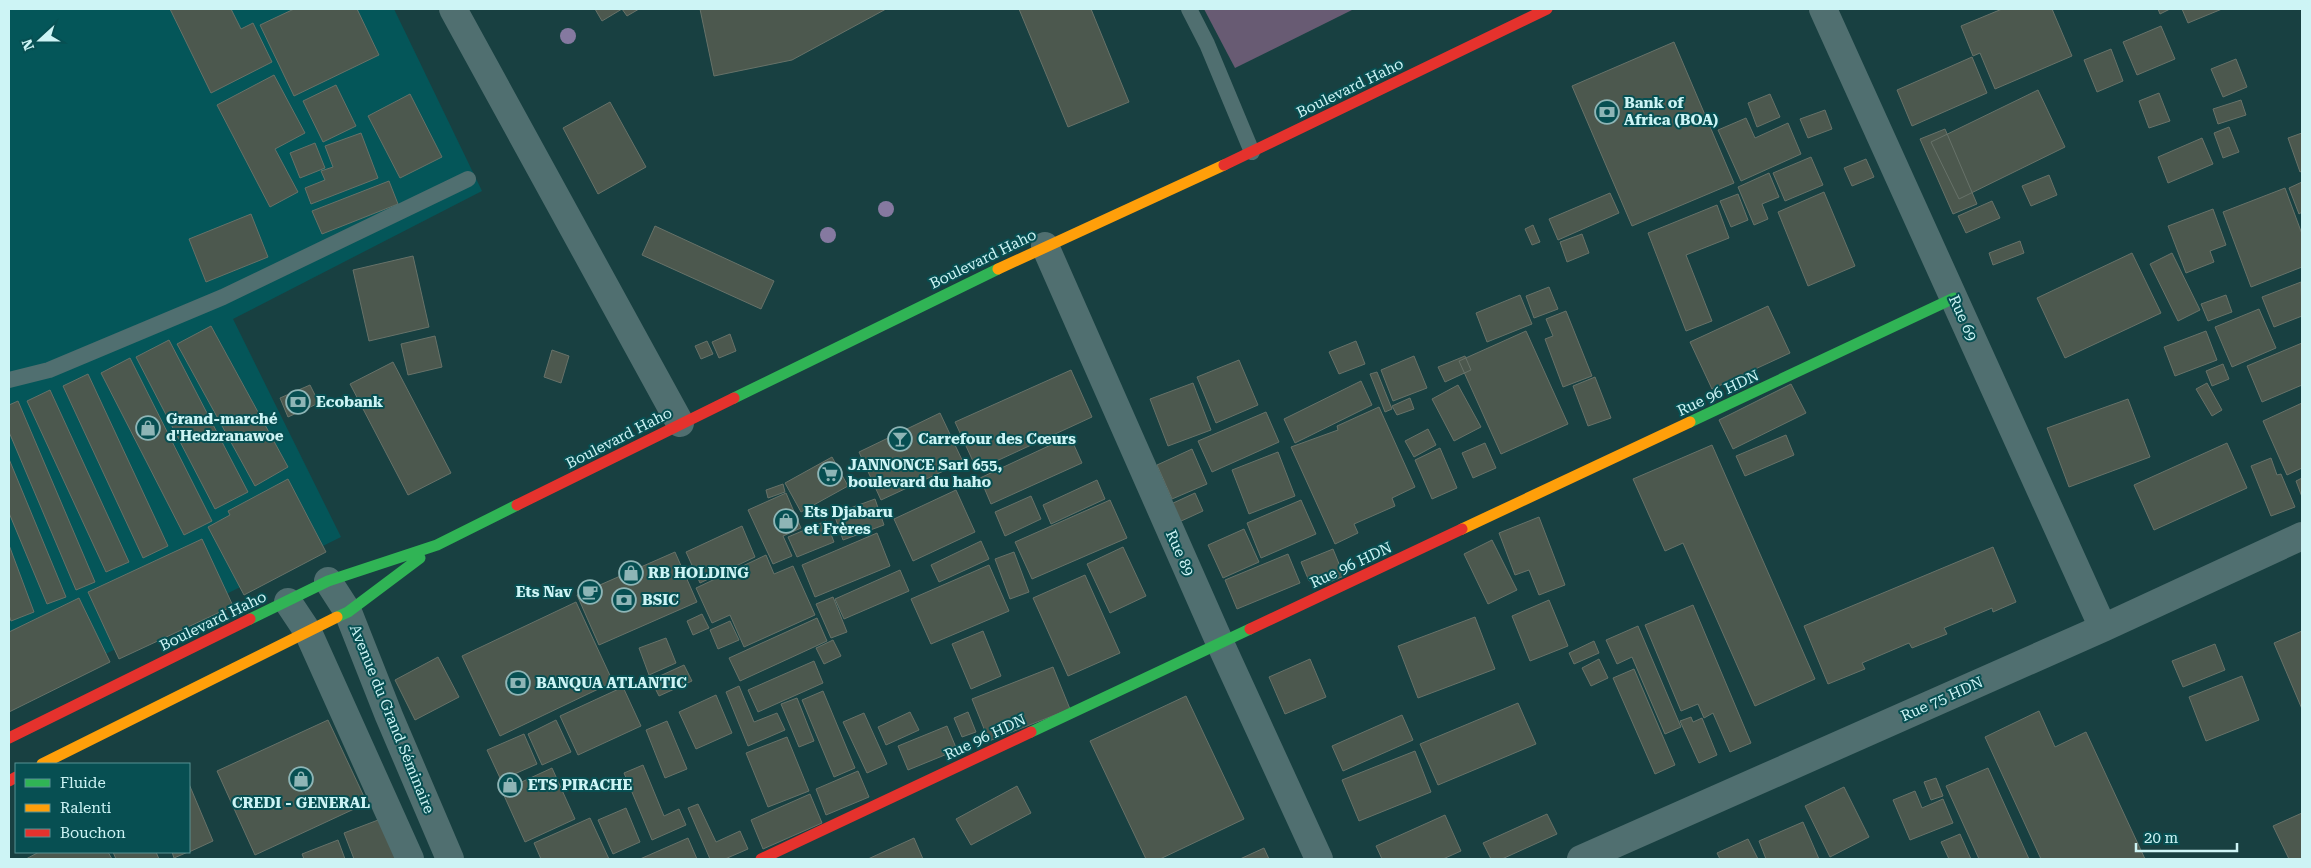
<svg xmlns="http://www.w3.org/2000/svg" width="2311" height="868" font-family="'Roboto Serif',serif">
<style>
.built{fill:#045659}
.green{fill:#685b73}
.building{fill:#4c584e;stroke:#677269}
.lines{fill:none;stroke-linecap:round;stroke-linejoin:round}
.lane{stroke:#506f70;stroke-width:16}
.street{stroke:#506f70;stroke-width:28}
.fast{stroke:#30b455;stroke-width:11}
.slow{stroke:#ff9f0a;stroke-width:11}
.jam{stroke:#e5322d;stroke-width:11}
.tree{fill:#8579a0}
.labels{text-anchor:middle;stroke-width:4;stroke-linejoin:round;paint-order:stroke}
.street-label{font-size:15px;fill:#cdf4f5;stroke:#074f52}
.poi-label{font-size:15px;font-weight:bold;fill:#cdf4f5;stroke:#074f52;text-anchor:start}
</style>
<rect width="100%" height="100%" fill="#184041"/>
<path class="built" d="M9,9H394L482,191L233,319L341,537L9,702Z"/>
<path class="green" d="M1204,9H1354L1235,68Z"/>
<path class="building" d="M170,9H231L241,29L253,23L272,62L211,93Z
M294,9H357L379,55L294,96L260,25Z
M595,9H639L627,16L622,9L602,21Z
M700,9H886L792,60L714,76Z
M1019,9H1091L1129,102L1068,127Z
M2002,9H2052L2072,56L1995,89L1980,53L1973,56L1961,26Z
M2158,9H2170L2160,14Z
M2182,9H2222L2188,23Z
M2161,26L2175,59L2137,75L2123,42Z
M1674,42L1734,183L1632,226L1572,86Z
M2111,49L2123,81L2097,92L2084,60Z
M1972,57L1987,93L1912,126L1897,90Z
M2236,59L2247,87L2223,97L2211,69Z
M274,75L305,133L275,149L298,192L270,207L217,105Z
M336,85L356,126L323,142L303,101Z
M2038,90L2065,147L1959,199L1931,142Z
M2159,93L2170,121L2149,128L2139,101Z
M410,94L442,157L400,178L368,116Z
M1770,94L1780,117L1757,127L1748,103Z
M2241,100L2246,115L2218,124L2213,109Z
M610,102L646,167L598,194L563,128Z
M1825,110L1832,129L1808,138L1800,119Z
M1746,118L1755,138L1788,123L1801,154L1741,181L1718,130Z
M2229,127L2239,152L2223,158L2214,133Z
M1945,129L1977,204L1953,214L1920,139Z
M361,133L378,178L311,204L305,188L325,180L321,171L333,167L325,146Z
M2302,133V171L2300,172L2288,138Z
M2202,138L2213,164L2168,183L2158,157Z
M315,143L325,168L300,178L290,153Z
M1811,157L1823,185L1785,201L1773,173Z
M1866,159L1874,177L1852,186L1844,168Z
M1769,173L1779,197L1762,204L1768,219L1754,225L1738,187Z
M2049,175L2057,195L2031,206L2022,186Z
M389,181L398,204L322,234L312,211Z
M2302,182V212L2299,214L2289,188Z
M2285,188L2302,234V267L2251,287L2223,212Z
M1824,192L1855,266L1808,286L1778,212Z
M1610,193L1619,213L1558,240L1549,219Z
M1738,194L1748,220L1731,227L1720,201Z
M1992,201L2000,218L1966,233L1958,216Z
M1717,205L1729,238L1686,255L1712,321L1686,331L1648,233Z
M2213,209L2226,245L2210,251L2214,262L2186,273L2168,226Z
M251,214L268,257L206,282L189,239Z
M1533,225L1540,242L1532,245L1525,229Z
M655,226L774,281L761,309L642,255Z
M1582,234L1589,253L1567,262L1560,242Z
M2020,241L2024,253L1993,265L1989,253Z
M2132,253L2161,313L2065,358L2037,298Z
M2172,253L2200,310L2178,321L2150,264Z
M413,256L429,327L369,341L353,270Z
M2301,282L2302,316L2274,327L2262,297Z
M1549,287L1558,309L1534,318L1526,296Z
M1520,295L1532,324L1487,342L1476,313Z
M2226,295L2232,312L2208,321L2201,304Z
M1768,306L1790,353L1712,389L1690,342Z
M2259,309L2276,348L2232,367L2215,327Z
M1566,311L1592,376L1563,387L1545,339L1553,336L1546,319Z
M211,326L288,467L255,486L177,344Z
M1526,331L1568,424L1501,454L1459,361Z
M2206,331L2217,360L2175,376L2164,347Z
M730,334L736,351L719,358L712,342Z
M435,336L442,367L408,375L401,344Z
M169,340L248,492L215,509L136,357Z
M707,341L713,354L701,359L695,346Z
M1356,341L1365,364L1339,374L1329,352Z
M2302,343V385L2262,402L2247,366Z
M552,350L569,356L561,383L544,377Z
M1414,356L1427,388L1393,401L1381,370Z
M1465,356L1471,370L1445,382L1438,367Z
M130,358L212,521L184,535L101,373Z
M1239,360L1258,405L1216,423L1197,377Z
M393,362L451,473L408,495L350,384Z
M2223,364L2229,379L2212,386L2206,371Z
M1071,370L1092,417L977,470L955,422Z
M1377,372L1392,409L1385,412L1370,374Z
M88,374L168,546L143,558L63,386Z
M1595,377L1611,418L1588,426L1573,386Z
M1361,381L1372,405L1295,443L1284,419Z
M1193,383L1211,430L1168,446L1150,399Z
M2207,383L2222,410L2212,416L2196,389Z
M1791,384L1806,413L1733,449L1719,420Z
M310,385L319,403L288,417L280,398Z
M1458,385L1481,427L1454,441L1432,399Z
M50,390L129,562L106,572L27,401Z
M1410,398L1414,409L1397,415L1392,406Z
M2128,399L2150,457L2069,487L2047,428Z
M18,401L95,582L76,590L9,432V405Z
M2302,403V468L2287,475L2263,421Z
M1379,407L1415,487L1392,498L1395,506L1354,524L1358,533L1335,544L1291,447L1338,430L1337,426Z
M1266,412L1279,442L1212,472L1198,441Z
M940,413L963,462L881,500L859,452Z
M1428,429L1436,445L1414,457L1405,441Z
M1786,435L1794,455L1745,476L1736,456Z
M1070,436L1082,463L991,504L980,478Z
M1485,443L1496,468L1473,478L1462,453Z
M2227,443L2247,488L2154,530L2134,485Z
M1712,445L1815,679L1755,706L1683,543L1665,551L1633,479Z
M1440,448L1457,488L1432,499L1415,460Z
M1192,449L1207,484L1172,499L1157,465Z
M1278,452L1295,496L1249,514L1232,470Z
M832,457L848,486L801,512L785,483Z
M2271,458L2277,475L2281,474L2295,507L2271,516L2251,466Z
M9,459L66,597L47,604L9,513Z
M2302,478V497L2296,481Z
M288,479L326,552L244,595L208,527L230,515L228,511Z
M1097,480L1105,499L1051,524L1043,505Z
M783,484L785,492L768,498L766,490Z
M956,490L975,532L913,561L894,519Z
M786,493L801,528L783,536L792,556L773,564L748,510Z
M1195,493L1203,511L1179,522L1171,504Z
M1031,496L1041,519L1005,536L995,512Z
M875,499L884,525L843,540L834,514Z
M1110,500L1127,538L1032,579L1015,542Z
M1301,500L1316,534L1261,558L1247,523Z
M1539,517L1565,585L1539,595L1529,570L1515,575L1499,533Z
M826,521L834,542L797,557L788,537Z
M742,526L755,557L700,583L686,552Z
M1244,529L1259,562L1223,578L1208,545Z
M877,533L890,566L815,597L802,565Z
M202,539L233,606L119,659L88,592Z
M1492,540L1517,590L1488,604L1464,554Z
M981,541L989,559L939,582L931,565Z
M9,545L34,612L11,621L9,615Z
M1123,547L1146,596L1110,613L1087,564Z
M1993,547L2016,602L1993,612L1992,608L1944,628L1947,634L1912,648L1909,643L1862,663L1865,669L1828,684L1804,626Z
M1333,549L1344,576L1325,584L1321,575L1309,581L1301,562Z
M675,552L697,602L599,645L577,595Z
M1014,552L1029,592L1010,599L995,559Z
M1288,554L1300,583L1237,609L1225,580Z
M766,555L774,574L793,566L815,615L744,647L730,615L712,623L696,588Z
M989,565L1009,611L931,644L911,599Z
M900,570L909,591L844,619L835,599Z
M1085,575L1120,653L1068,676L1033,598Z
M833,597L847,632L831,638L816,604Z
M79,598L110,662L9,712V632Z
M1549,600L1568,646L1530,661L1512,616Z
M576,602L613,682L500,736L462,656Z
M1693,605L1751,743L1730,752L1713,713L1704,718L1698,704L1681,711L1645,625Z
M702,614L709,628L693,635L687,621Z
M1475,617L1495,669L1418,698L1398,646Z
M817,618L827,641L740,681L729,658Z
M730,621L739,640L718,649L710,630Z
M1638,626L1681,727L1665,734L1632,657L1617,664L1606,640Z
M983,631L1001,676L971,689L952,644Z
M2302,631V709L2274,643Z
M666,638L676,663L649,675L639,648Z
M833,640L841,656L824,664L816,648Z
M1594,641L1599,653L1574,664L1569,653Z
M2215,644L2225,670L2183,687L2172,661Z
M438,657L459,697L415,720L395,680Z
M1310,659L1326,697L1285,714L1269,677Z
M1599,659L1608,678L1591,686L1582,668Z
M814,661L823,683L758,712L748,690Z
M684,665L692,681L659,696L651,680Z
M1053,667L1070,709L989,741L972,699Z
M1634,669L1675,765L1655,774L1613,678Z
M2242,676L2259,720L2206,741L2189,697Z
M739,686L754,722L777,713L785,730L748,746L726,692Z
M623,687L641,726L578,755L560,716Z
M823,691L855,768L834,777L802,700Z
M716,695L732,733L696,749L679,712Z
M1186,696L1244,819L1160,859H1146L1090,741Z
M797,698L814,741L799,747L781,704Z
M1518,703L1536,744L1438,785L1420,744Z
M2039,711L2055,747L2086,732L2145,859H2041L1985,737Z
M910,712L919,730L886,745L878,727Z
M968,712L976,732L962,737L954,718Z
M864,713L887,764L867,773L843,722Z
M1402,715L1413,740L1343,771L1332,746Z
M1691,717L1693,722L1702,718L1717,755L1699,763L1680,721Z
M328,720L367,803L255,855L217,771Z
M556,720L571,752L542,765L528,734Z
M667,721L687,769L665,778L646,730Z
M947,726L957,750L908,770L898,746Z
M524,734L537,764L501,780L487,750Z
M787,737L809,791L768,807L746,753Z
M1415,751L1431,792L1359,821L1342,780Z
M643,765L664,816L679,809L686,825L652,840L624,773Z
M552,768L575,819L525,842L502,791Z
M1988,768L2029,859H1979L1946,786Z
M858,771L869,797L826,815L816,789Z
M1936,778L1943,796L1931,800L1924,782Z
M189,784L213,841L189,852Z
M1017,786L1031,813L971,845L956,819Z
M1844,787L1869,837L1830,857L1805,806Z
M1915,791L1922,808L1943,799L1953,823L1910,840L1893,800Z
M810,794L822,823L763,849L751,820Z
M698,804L716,842L740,831L748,849L725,859H710L688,808Z
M626,808L640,842L613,854L598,820Z
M2302,813V859H2289L2273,826Z
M1547,814L1557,834L1502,859H1491L1483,843Z
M1445,815L1461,851L1443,859H1382L1376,846Z
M386,817L402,859H354L344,833Z
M590,818L609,859H541L534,843Z
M1803,822L1819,859H1766L1759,841Z
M1960,834L1971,859H1949L1941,842Z
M688,838L697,859H640Z
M914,838L923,859H868Z
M1748,839L1758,859H1720L1717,853Z
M338,840L345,859H304L302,854Z
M1264,848L1269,859H1240Z
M39,852H108L112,859H26Z
M113,852H156L159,859H116Z
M172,852H188L174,858Z"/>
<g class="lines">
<path class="lane" d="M1189,9L1207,44L1252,152
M9,380L49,370L223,297L468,179"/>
<path class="street" d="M453,9L680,423
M1823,9L2103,628
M1045,246L1220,643L1319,859
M328,581L348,612L389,716L450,859
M288,602L308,632L410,859
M1581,859L2103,628L2302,536"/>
<path class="fast" d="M734,398L998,269
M1690,422L1954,298
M337,617L348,612L420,558
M250,619L328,581L437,545L517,505
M1031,732L1250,629"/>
<path class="slow" d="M998,269L1224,165
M1462,529L1690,422
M42,764L337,617"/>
<path class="jam" d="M1224,165L1547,9
M517,505L734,398
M1250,629L1462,529
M9,738L250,619
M9,781L16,777
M761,859L1031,732"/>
</g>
<g class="tree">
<circle cx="568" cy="36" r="8"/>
<circle cx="886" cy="209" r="8"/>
<circle cx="828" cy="235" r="8"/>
</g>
<defs>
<g id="bank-ring" transform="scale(1.25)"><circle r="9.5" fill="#074f52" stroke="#8eb5b6" stroke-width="1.5"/><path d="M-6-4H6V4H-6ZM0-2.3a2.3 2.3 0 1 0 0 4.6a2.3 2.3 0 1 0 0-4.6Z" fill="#8eb5b6"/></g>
<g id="shop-ring" transform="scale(1.25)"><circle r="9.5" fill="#074f52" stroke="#8eb5b6" stroke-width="1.5"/><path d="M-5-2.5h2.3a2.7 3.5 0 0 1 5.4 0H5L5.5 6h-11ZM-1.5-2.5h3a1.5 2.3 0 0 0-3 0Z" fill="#8eb5b6"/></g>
<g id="bar-ring" transform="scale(1.25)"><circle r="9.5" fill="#074f52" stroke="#8eb5b6" stroke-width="1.5"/><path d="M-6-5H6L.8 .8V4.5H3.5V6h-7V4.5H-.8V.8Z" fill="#8eb5b6"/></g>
<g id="supermarket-ring" transform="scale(1.25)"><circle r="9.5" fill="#074f52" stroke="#8eb5b6" stroke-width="1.5"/><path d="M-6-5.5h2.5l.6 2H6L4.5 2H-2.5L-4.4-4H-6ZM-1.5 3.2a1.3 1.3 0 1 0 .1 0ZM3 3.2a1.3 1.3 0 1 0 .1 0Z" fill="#8eb5b6"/></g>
<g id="cafe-ring" transform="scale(1.25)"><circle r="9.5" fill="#074f52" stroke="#8eb5b6" stroke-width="1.5"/><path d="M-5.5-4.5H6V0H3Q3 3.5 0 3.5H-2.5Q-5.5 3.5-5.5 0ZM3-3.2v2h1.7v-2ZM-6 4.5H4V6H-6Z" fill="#8eb5b6"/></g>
</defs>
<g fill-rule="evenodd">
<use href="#bank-ring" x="1607" y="112"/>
<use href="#bank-ring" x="298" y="402"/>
<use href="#shop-ring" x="148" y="428"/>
<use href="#bar-ring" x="900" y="439"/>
<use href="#supermarket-ring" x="830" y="474"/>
<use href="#shop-ring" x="786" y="521"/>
<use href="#shop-ring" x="631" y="573"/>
<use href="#cafe-ring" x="590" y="592"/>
<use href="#bank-ring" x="624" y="600"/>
<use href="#bank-ring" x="518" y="683"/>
<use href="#shop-ring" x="301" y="779"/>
<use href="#shop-ring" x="510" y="785"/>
</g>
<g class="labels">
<g class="street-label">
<text transform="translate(1350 88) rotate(-26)" y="5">Boulevard Haho</text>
<text transform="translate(983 259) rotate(-26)" y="5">Boulevard Haho</text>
<text transform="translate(1963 318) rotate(66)" y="5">Rue 69</text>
<text transform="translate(1718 393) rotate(-25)" y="5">Rue 96 HDN</text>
<text transform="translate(619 438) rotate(-27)" y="5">Boulevard Haho</text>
<text transform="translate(1180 553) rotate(66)" y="5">Rue 89</text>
<text transform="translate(1351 565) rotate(-25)" y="5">Rue 96 HDN</text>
<text transform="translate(213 621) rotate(-26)" y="5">Boulevard Haho</text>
<text transform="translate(1942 699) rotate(-24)" y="5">Rue 75 HDN</text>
<text transform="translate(392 719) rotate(68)" y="5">Avenue du Grand Séminaire</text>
<text transform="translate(985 737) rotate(-25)" y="5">Rue 96 HDN</text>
</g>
<g class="poi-label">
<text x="1624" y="108">Bank of<tspan x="1624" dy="17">Africa (BOA)</tspan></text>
<text x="316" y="407">Ecobank</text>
<text x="166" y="424">Grand-marché<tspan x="166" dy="17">d'Hedzranawoe</tspan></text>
<text x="918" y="444">Carrefour des Cœurs</text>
<text x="848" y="470">JANNONCE Sarl 655,<tspan x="848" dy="17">boulevard du haho</tspan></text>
<text x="804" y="517">Ets Djabaru<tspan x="804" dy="17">et Frères</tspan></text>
<text x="648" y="578">RB HOLDING</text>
<text x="572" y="597" text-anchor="end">Ets Nav</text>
<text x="642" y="605">BSIC</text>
<text x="536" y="688">BANQUA ATLANTIC</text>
<text x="528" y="790">ETS PIRACHE</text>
<text x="301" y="808" text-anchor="middle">CREDI - GENERAL</text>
</g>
</g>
<rect width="2311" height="868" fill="none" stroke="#cdf4f5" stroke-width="20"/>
<rect x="15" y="763" width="175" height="90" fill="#074f52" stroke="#569193"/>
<rect x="25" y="779" width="25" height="8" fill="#30b455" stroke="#569193"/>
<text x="60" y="788" font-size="15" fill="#cdf4f5">Fluide</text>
<rect x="25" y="804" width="25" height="8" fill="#ff9f0a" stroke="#569193"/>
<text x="60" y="813" font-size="15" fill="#cdf4f5">Ralenti</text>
<rect x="25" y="829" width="25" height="8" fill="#e5322d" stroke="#569193"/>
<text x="60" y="838" font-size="15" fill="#cdf4f5">Bouchon</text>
<g transform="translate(40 40) rotate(249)" stroke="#074f52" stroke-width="4" paint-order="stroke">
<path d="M0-4L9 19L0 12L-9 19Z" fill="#cdf4f5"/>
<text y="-8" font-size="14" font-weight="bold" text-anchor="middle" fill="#cdf4f5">N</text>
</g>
<path d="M2136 843v8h101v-8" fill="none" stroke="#cdf4f5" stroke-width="2.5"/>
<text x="2144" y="843" font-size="15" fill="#cdf4f5" stroke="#074f52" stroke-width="4" paint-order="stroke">20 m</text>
</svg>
